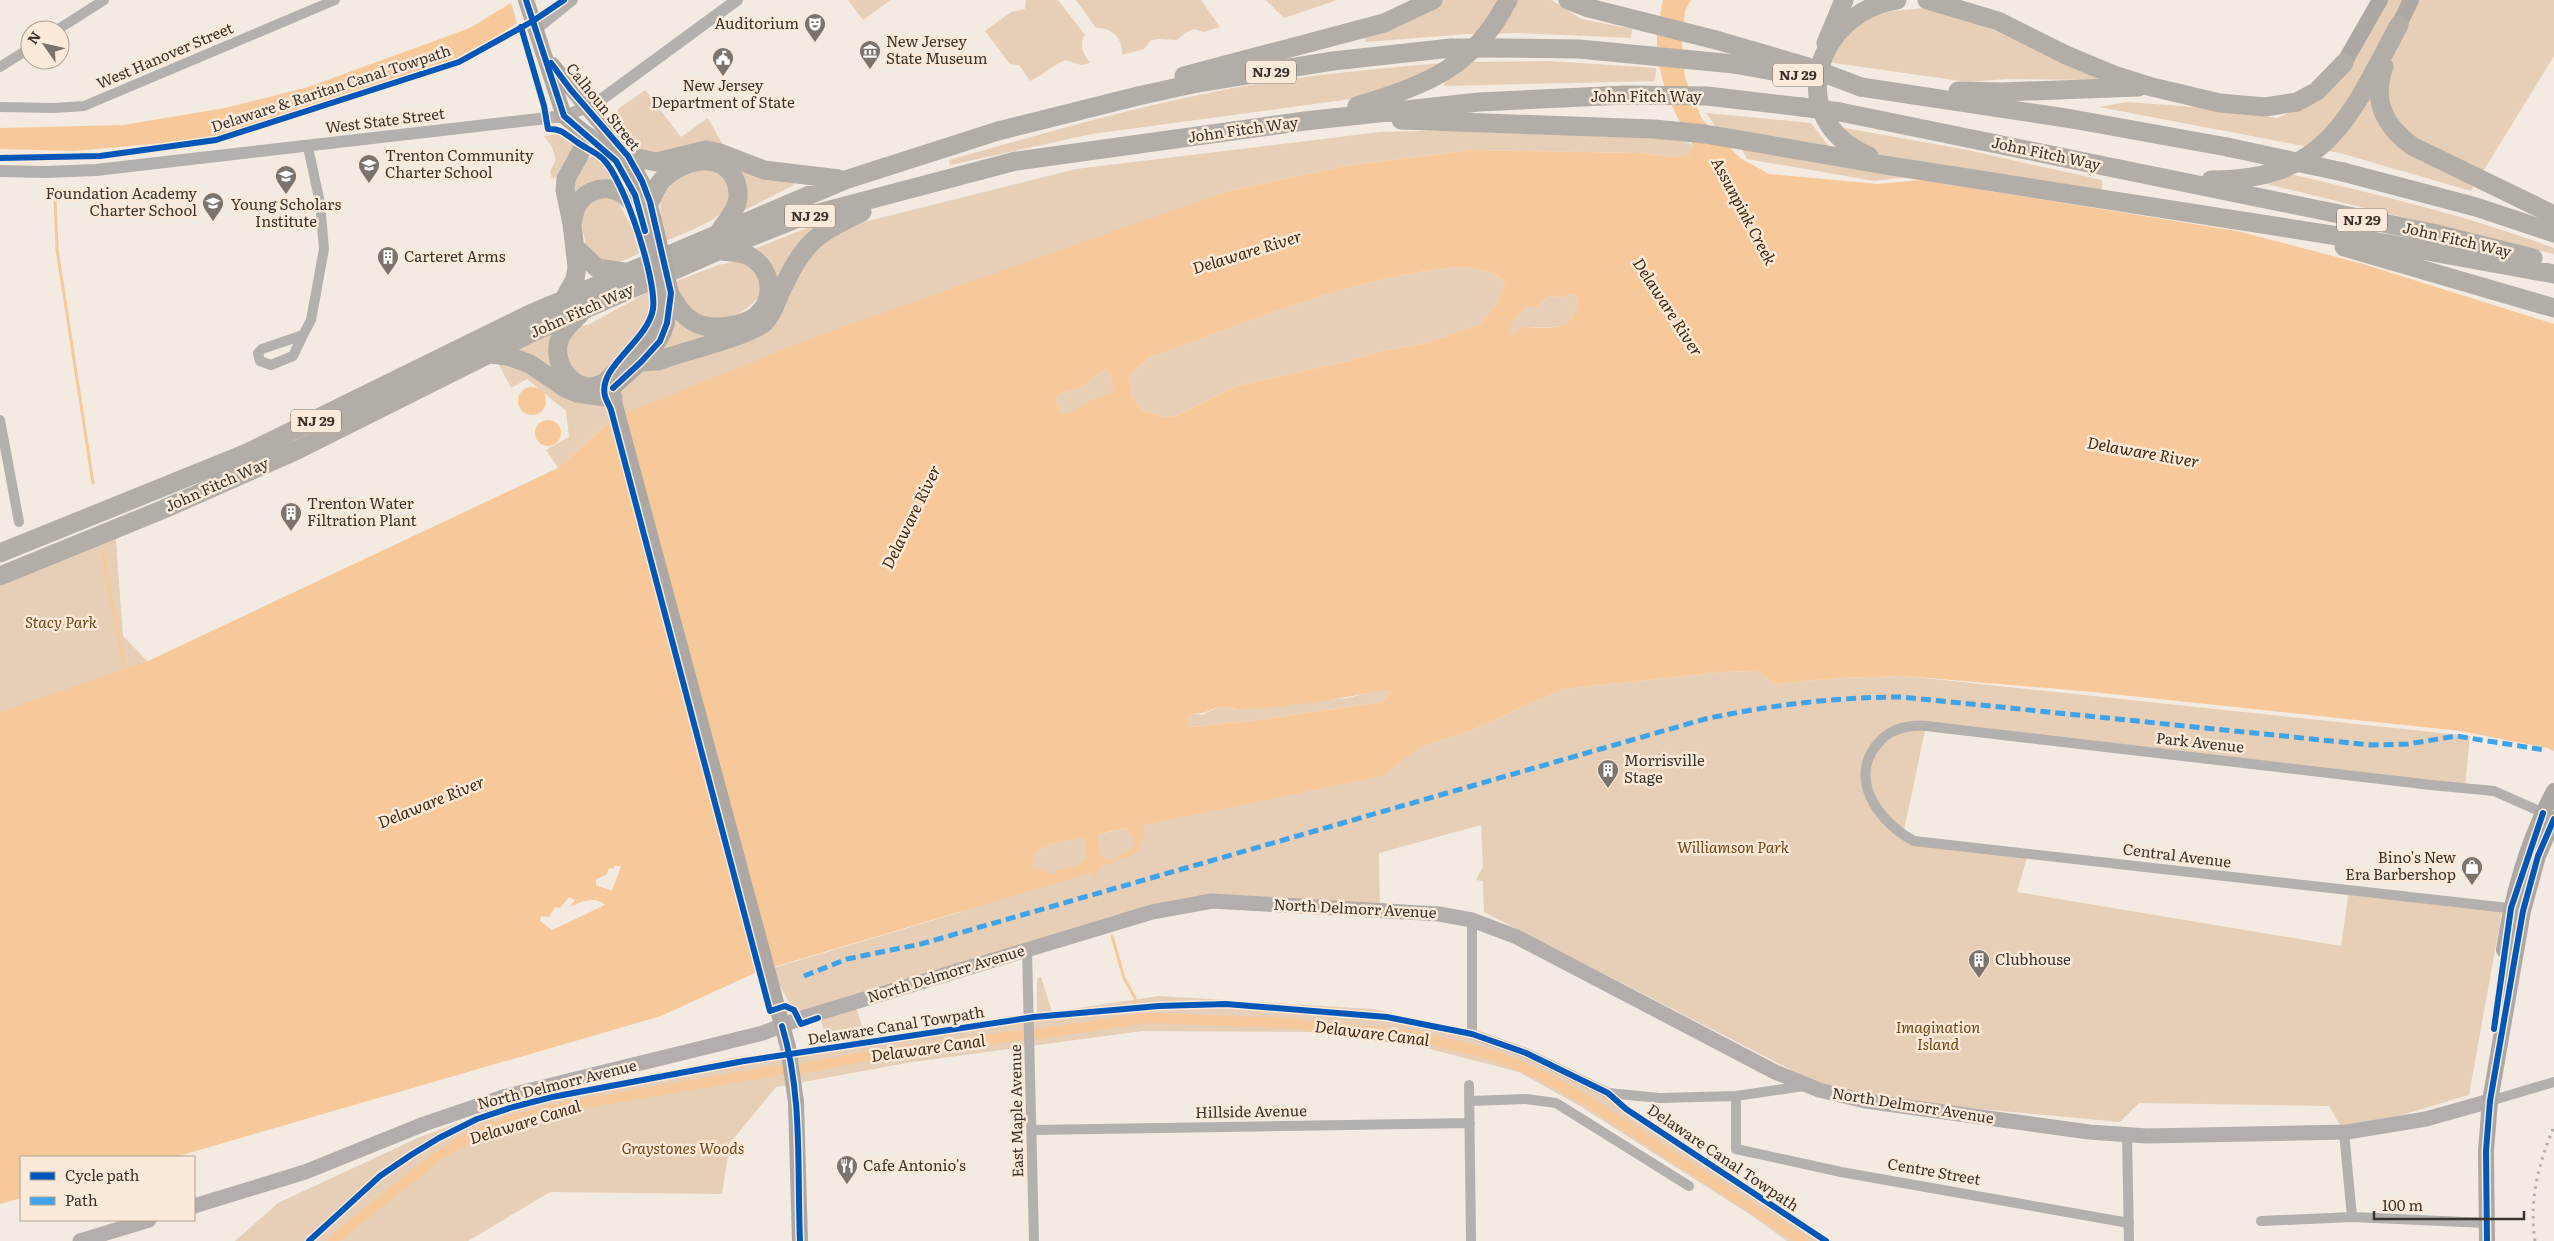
<svg xmlns="http://www.w3.org/2000/svg" width="2554" height="1241" font-family="Literata,serif">
<style>
.green{fill:#e7ceb6}
.water{fill:#f7c99a;fill-rule:evenodd}
.lines{fill:none;stroke-linecap:round;stroke-linejoin:round}
.stream{stroke:#f7c99a;stroke-width:3}
.canal{stroke:#f7c99a;stroke-width:10}
.minor{stroke:#b3b0ad;stroke-width:10}
.tertiary{stroke:#b3b0ad;stroke-width:12}
.secondary{stroke:#b3aeab;stroke-width:15}
.primary{stroke:#ada8a3;stroke-width:16}
.motorway{stroke:#b2ada6;stroke-width:19}
.rail{stroke:#b3aeaa;stroke-width:3;stroke-dasharray:2.5 5;stroke-linecap:butt}
.primary-bridge{stroke:#ada8a3;stroke-width:16}
.motorway-bridge{stroke:#b2ada6;stroke-width:19}
.quiet{stroke:#3fa3eb;stroke-width:5;stroke-dasharray:10 5;stroke-linecap:butt}
.cycleway-casing{stroke:#fbe9d9;stroke-width:9}
.cycleway{stroke:#0057b8;stroke-width:6}
.labels{text-anchor:middle;stroke-width:5;stroke-linejoin:round;paint-order:stroke}
.shield{fill:#fbe9d9;stroke:#756a61;stroke-width:1}
.shield-label{font-size:14px;font-weight:bold;fill:#3b342e}
.poi-label{font-size:15px;fill:#3b342e;stroke:#fbe9d9;text-anchor:start}
.street-label{font-size:15px;fill:#3b342e;stroke:#fbe9d9}
.park-label{font-size:15px;font-style:italic;fill:#704717;stroke:#fbe9d9}
.water-label{font-size:16px;font-style:italic;fill:#41280c;stroke:#fbe9d9}
</style>
<rect width="100%" height="100%" fill="#f3eae1"/>
<path class="green" d="M848,0H891L863,20Z
M1026,0H1058L1085,35C1078,45 1084,55 1090,63L1081,65L1065,60C1052,66 1043,75 1030,81L1019,65L1010,64L985,31L1011,12L1025,9Z
M1076,0H1201L1220,27L1204,32L1194,29L1185,33L1177,40L1159,39L1151,40L1144,49L1122,55C1123,38 1112,27 1096,28Z
M1266,0H1337L1284,18Z
M1440,0H1551L1581,19L1632,29L1631,38L1518,33L1468,34L1365,42L1366,37Z
M2385,0H2554V56L2471,191L2340,153L2099,107L2127,102L2208,108L2278,118L2309,103Z
M1924,8L1984,26L2105,80L2007,79L1968,82L1827,62L1844,34L1876,13Z
M1549,61L1656,68L1655,81L1444,86L1446,77L1470,62Z
M1444,63L1406,84L1358,98L1092,134L950,165L949,160C1038,135 1127,109 1218,91C1292,77 1368,69 1444,63Z
M645,90L681,137L708,118L724,147L644,155L616,121L618,109Z
M1706,113L1811,123L1831,149L1718,130Z
M1834,126L1967,150L2102,180V190L1918,163L1859,149Z
M1463,130L1677,139L1693,145L1689,155L1674,157L1639,153L1474,150L1345,166L1225,192L623,414L611,421L558,468L546,450L569,437L566,411L527,379L511,388L498,363L525,367L557,393L761,330L810,246L844,227L1076,169L1380,132Z
M558,134L575,146L559,176L552,179L550,171L556,160L552,147L544,136Z
M1740,146L1914,176L1875,181L1747,159Z
M594,154L608,167L621,189L577,196L570,183L587,160Z
M730,165L793,182L794,185L741,212Z
M688,169L719,170C755,212 696,227 666,241L661,217L660,195Z
M2290,174C2380,195 2468,216 2554,248V254L2266,184Z
M596,197L616,198L632,228L639,253C617,265 609,267 588,254C583,227 574,217 596,197Z
M830,219L774,295L754,249Z
M745,260L755,267L762,293C744,317 703,336 683,304C679,298 678,287 677,281L718,265Z
M1462,267L1491,272L1505,281L1498,302L1481,324L1423,344L1383,351L1344,362L1237,386L1176,416L1163,417L1141,410L1132,396L1129,375L1148,358C1246,323 1358,274 1462,267Z
M648,292C648,298 650,305 649,311C646,329 609,375 591,377C580,379 573,369 566,361L568,337L579,326L588,325Z
M1573,294L1578,297C1577,329 1557,328 1531,327C1524,327 1518,336 1510,335V322L1526,307H1537L1548,296L1560,297Z
M674,312L717,333L653,358Z
M556,331V376L513,352Z
M1106,369L1111,374L1115,392L1089,401L1067,415L1061,413L1056,399L1058,395L1086,385L1094,376Z
M115,528L123,636L151,665L0,712V576Z
M1758,671L1776,684L1838,678L1904,676L2470,736L2465,787L1926,726L1903,835L2028,854L2017,892L2341,946L2349,890L2502,911L2469,1095L2344,1132L2329,1106L2139,1103L2120,1122L1842,1096L1484,912L1483,881L1476,880L1483,867L1481,825L1379,853L1380,910L1224,902L1116,923L799,1019L770,969L961,912L984,888L1015,863L1050,844L1381,776L1420,747L1469,731L1563,689L1722,672Z
M1383,689L1393,690L1382,702L1243,722C1223,722 1206,727 1187,727V720L1193,713L1202,715L1221,706L1235,709L1348,698Z
M1041,977L1052,1012L1159,996L1373,1009L1489,1036L1571,1072L1662,1133L1756,1188L1832,1241H1787L1754,1217L1580,1106L1519,1072L1426,1048L1317,1032L1142,1031L912,1062L776,1087L730,1143L722,1194L550,1192L468,1241H235L278,1203L420,1137L489,1112L546,1096L737,1057L830,1047L820,1019L856,1008L867,1040L1037,1014V979Z"/>
<path class="water" d="M1663,0H1691L1685,11L1682,44L1685,78L1702,119L1740,158L1769,174L1878,184L1920,180L2237,231L2363,264L2554,324V751L2547,748L2460,731L2093,692L1904,676L1838,678L1776,684L1758,671L1722,672L1563,689L1469,731L1420,747L1382,776L1144,825C1144,836 1141,850 1131,856C1127,858 1123,857 1119,859C1112,862 1109,865 1101,865L1100,870L757,972L661,1016L175,1157H21V1198L0,1204V712L148,661L558,468L611,421L623,414L817,336L1225,192L1345,166L1474,150L1639,153L1674,157L1689,155L1693,145C1674,114 1656,76 1657,39C1657,26 1661,12 1663,0ZM1462,267L1491,272L1505,281L1498,302L1481,324L1423,344L1383,351L1344,362L1237,386L1176,416L1163,417L1141,410L1132,396L1129,375L1148,358C1246,323 1358,274 1462,267ZM1573,294L1578,297C1577,333 1550,328 1523,327L1513,335H1510L1511,322L1526,307H1537L1548,296L1560,297ZM1106,369L1111,374L1114,392L1089,401L1067,414L1061,413L1056,399L1058,395L1086,385L1094,376ZM1383,690L1392,691L1382,702L1243,722C1224,722 1206,727 1187,727V720L1193,713C1206,716 1211,707 1222,707C1227,706 1232,709 1237,709C1286,708 1336,700 1383,690ZM1127,828L1136,844C1129,853 1119,854 1109,861L1099,855L1098,834ZM1086,837V859L1075,867L1056,870L1054,875L1031,867L1034,853L1050,844ZM615,866H621L612,891L596,885V879L606,875L609,868L613,869ZM569,897L575,900L569,907C581,902 595,895 605,905L552,930L540,921L541,916L549,917L555,907L560,908Z
M511,3L517,23L472,54L247,128L197,140L74,151L0,149V128L123,125L225,108L308,87L470,28Z
M518 401a14 14 0 1 1 28 0a14 14 0 1 1-28 0Z
M535 433a13 13 0 1 1 26 0a13 13 0 1 1-26 0Z"/>
<g class="lines">
<path class="stream" d="M55,199L57,249L93,483
M102,550L125,672
M1094,868L1095,877
M1112,936L1124,978L1135,998L1137,1020"/>
<path class="canal" d="M1038,1034L1147,1018L1285,1023L1418,1036L1496,1056L1543,1076L1583,1098L1803,1241
M804,1068L874,1055L1021,1035
M332,1241L435,1158L472,1135L516,1119L562,1107L780,1070"/>
<path class="minor" d="M57,30L104,0
M536,30L573,0
M0,67L30,48
M0,107L54,108L84,106L335,0
M303,335L311,320L324,249L320,203L308,147
M303,335L293,356L271,365L260,361L258,353L262,349Z
M0,420L19,522
M2517,909L1914,841C1878,822 1846,777 1880,741C1892,728 1908,725 1926,726L2431,785L2494,791L2548,815
M1472,920V1034L1526,1053L1608,1093L1660,1098L1736,1096L1804,1086
M1027,950L1034,1241
M1469,1085L1471,1241
M1736,1096V1149L1841,1172L2129,1223
M1470,1101L1526,1099L1556,1103L1689,1186
M2490,1101L2554,1082
M1033,1130L1470,1123
M2344,1132L2352,1217
M2127,1135L2129,1241
M2261,1221L2352,1217L2487,1223"/>
<path class="tertiary" d="M0,171L45,172L96,170L564,116L588,107L606,96L737,0"/>
<path class="secondary" d="M194,1206L305,1172L424,1124L503,1097L763,1033L799,1019L1152,912L1212,901L1439,914L1472,920L1517,937L1775,1072L1819,1090L1865,1101L2089,1132L2147,1136L2347,1132L2426,1119L2490,1101
M80,1241L149,1220"/>
<path class="primary" d="M526,0L564,116L601,146L616,161L628,179L635,195L647,238
M2399,25L2411,0
M2344,63L2380,0
M552,65L628,156L647,192L657,234
M659,295C664,345 611,351 613,398L788,1047L796,1102L800,1241
M616,385C636,367 665,346 668,317
M2504,950C2512,895 2528,840 2554,791
M2487,1241L2486,1151L2490,1101L2523,911L2538,856L2554,819"/>
<path class="motorway" d="M1568,0L1589,8L1716,40
M1927,0L1998,21L2066,55L2114,75L2152,87L2220,103L2265,107L2297,102L2317,91L2344,63
M1826,43L1844,0
M1499,48L1579,49L1734,64
M2384,66C2372,100 2383,125 2412,146L2554,215
M1184,76L1384,23L1433,0
M1861,87L2072,119L2227,147
M1958,91L2002,92L2138,87
M1357,106C1425,85 1474,68 1508,0
M1840,112L2432,233L2533,258
M1401,120L1654,129L1705,134L1891,166L2389,244L2554,274
M628,156L656,162L706,150L720,153L764,170L839,179
M1869,156C1781,119 1816,12 1897,0
M2343,172L2476,207L2554,233
M2211,180C2328,181 2351,114 2399,25
M650,202C654,194 656,186 663,179C682,160 722,150 735,180C738,187 739,195 737,203C734,213 725,223 719,232
M572,224C574,217 574,210 578,204C587,189 608,184 623,194C629,198 634,206 640,211
M2344,247L2554,308
M576,248L597,268L624,272
M671,296C677,306 683,316 694,322C700,326 708,327 716,327C729,327 746,324 756,316C776,299 772,270 751,257C743,252 731,252 721,251
M564,299L575,279L577,267L572,224L565,190L566,179L589,137
M580,314C573,321 564,329 560,338C550,363 574,396 601,384C609,380 615,372 621,366
M490,354L508,356L530,364L565,388L577,393L613,398
M641,362L658,361C681,352 750,336 765,322C774,313 778,296 784,285C805,240 819,233 862,212
M0,553L247,453L530,314L845,180L998,131L1138,96L1197,83L1333,61L1451,48
M0,576L164,509L295,451L533,332L736,243L796,219L1016,161L1305,121L1479,102L1626,95L1707,96L1802,107"/>
<path class="rail" d="M2535,1241C2529,1201 2538,1164 2554,1127"/>
<path class="primary-bridge" d="M657,234L671,293
M648,242L659,295"/>
<path class="motorway-bridge" d="M1716,40L1805,66L1861,87
M1451,48H1499
M1734,64L1801,76
M1802,107L1840,112
M2227,147L2343,172"/>
<path class="quiet" d="M804,976L847,959L921,944L1705,719C1770,705 1836,697 1902,697L2371,745L2408,744L2456,736L2545,750"/>
<g class="cycleway-casing">
<path id="cycleway" d="M526,0L564,116L616,161L635,195L645,231
M521,27L544,106L548,129C562,128 567,136 577,142C585,148 596,152 603,159C624,179 657,280 653,309C648,341 597,367 605,396C606,401 610,406 611,410L770,1011L785,1006L794,1010L801,1024L818,1018
M551,63L571,90L628,156L642,181L650,202L671,293L667,323L660,341L641,362L613,388
M0,158L100,156L216,140L459,62L533,21L564,0
M782,1026C803,1095 797,1169 800,1241
M2494,1029L2511,908L2543,813
M309,1241L380,1176L411,1155L439,1138L477,1119L513,1107L552,1097L744,1061L1034,1017L1159,1006L1226,1004L1387,1017L1472,1034L1526,1053L1608,1093L1626,1109L1826,1241
M2487,1241L2486,1151L2490,1101L2523,911L2538,856L2554,819"/>
</g>
<use href="#cycleway" class="cycleway"/>
</g>
<defs>
<g id="theatre-pin" transform="scale(1.125)"><path d="M0 17L-7.5 6A9.5 9.5 0 1 1 7.5 6Z" fill="#7b746d" stroke="#fbe9d9"/><path d="M-5-5.5Q0-4 5-5.5V0Q5 5 0 6Q-5 5-5 0ZM-3.3-2.5H-1v1.5H-3.3ZM1-2.5H3.3v1.5H1ZM-2.8 1Q0 5.5 2.8 1Z" fill="#fff"/></g>
<g id="museum-pin" transform="scale(1.125)"><path d="M0 17L-7.5 6A9.5 9.5 0 1 1 7.5 6Z" fill="#7b746d" stroke="#fbe9d9"/><path d="M0-6L6-3V-2H-6V-3ZM-5-1h2V3h-2ZM-1-1h2V3h-2ZM3-1h2V3H3ZM-6 4H6V6H-6Z" fill="#fff"/></g>
<g id="civic-pin" transform="scale(1.125)"><path d="M0 17L-7.5 6A9.5 9.5 0 1 1 7.5 6Z" fill="#7b746d" stroke="#fbe9d9"/><path d="M-.6-6.5H3V-4.5H.6V-3L4-1V1h2V6H-6V1h2V-1L-.6-3ZM-1.2 2.5V6h2.4V2.5Z" fill="#fff"/></g>
<g id="school-pin" transform="scale(1.125)"><path d="M0 17L-7.5 6A9.5 9.5 0 1 1 7.5 6Z" fill="#7b746d" stroke="#fbe9d9"/><path d="M0-5L7-2L0 1L-7-2ZM-4 1L0 2.5L4 1V4Q0 6-4 4Z" fill="#fff"/></g>
<g id="building-pin" transform="scale(1.125)"><path d="M0 17L-7.5 6A9.5 9.5 0 1 1 7.5 6Z" fill="#7b746d" stroke="#fbe9d9"/><path d="M-4-6H4V6H1V3H-1V6H-4ZM-2.5-4.3h1.7v1.8h-1.7ZM.8-4.3h1.7v1.8H.8ZM-2.5-1h1.7V.8h-1.7ZM.8-1h1.7V.8H.8Z" fill="#fff"/></g>
<g id="shop-pin" transform="scale(1.125)"><path d="M0 17L-7.5 6A9.5 9.5 0 1 1 7.5 6Z" fill="#7b746d" stroke="#fbe9d9"/><path d="M-5-2.5h2.3a2.7 3.5 0 0 1 5.4 0H5L5.5 6h-11ZM-1.5-2.5h3a1.5 2.3 0 0 0-3 0Z" fill="#fff"/></g>
<g id="restaurant-pin" transform="scale(1.125)"><path d="M0 17L-7.5 6A9.5 9.5 0 1 1 7.5 6Z" fill="#7b746d" stroke="#fbe9d9"/><path d="M-5-6h1v4h1v-4h1v4h1v-4h1v5L-1.5 .5V6h-2V.5L-5-1ZM5-6V6H3V1.5H1.5Q1.5-4 5-6Z" fill="#fff"/></g>
</defs>
<g fill-rule="evenodd">
<use href="#theatre-pin" x="815" y="24"/>
<use href="#museum-pin" x="870" y="51"/>
<use href="#civic-pin" x="723" y="58"/>
<use href="#school-pin" x="369" y="165"/>
<use href="#school-pin" x="286" y="176"/>
<use href="#school-pin" x="213" y="203"/>
<use href="#building-pin" x="388" y="257"/>
<use href="#building-pin" x="291" y="513"/>
<use href="#building-pin" x="1608" y="770"/>
<use href="#shop-pin" x="2472" y="867"/>
<use href="#building-pin" x="1979" y="960"/>
<use href="#restaurant-pin" x="847" y="1166"/>
</g>
<g class="labels">
<g class="shield">
<rect x="1246" y="60.5" width="50" height="23" rx="4"/>
<rect x="1773" y="63.5" width="50" height="23" rx="4"/>
<rect x="785" y="204.5" width="50" height="23" rx="4"/>
<rect x="2337" y="208.5" width="50" height="23" rx="4"/>
<rect x="291" y="409.5" width="50" height="23" rx="4"/>
</g>
<g class="shield-label">
<text x="1271" y="77">NJ 29</text>
<text x="1798" y="80">NJ 29</text>
<text x="810" y="221">NJ 29</text>
<text x="2362" y="225">NJ 29</text>
<text x="316" y="426">NJ 29</text>
</g>
<g class="poi-label">
<text x="799" y="29" text-anchor="end">Auditorium</text>
<text x="886" y="47">New Jersey<tspan x="886" dy="17">State Museum</tspan></text>
<text x="723" y="91" text-anchor="middle">New Jersey<tspan x="723" dy="17">Department of State</tspan></text>
<text x="385" y="161">Trenton Community<tspan x="385" dy="17">Charter School</tspan></text>
<text x="197" y="199" text-anchor="end">Foundation Academy<tspan x="197" dy="17">Charter School</tspan></text>
<text x="286" y="210" text-anchor="middle">Young Scholars<tspan x="286" dy="17">Institute</tspan></text>
<text x="404" y="262">Carteret Arms</text>
<text x="307" y="509">Trenton Water<tspan x="307" dy="17">Filtration Plant</tspan></text>
<text x="1624" y="766">Morrisville<tspan x="1624" dy="17">Stage</tspan></text>
<text x="2456" y="863" text-anchor="end">Bino's New<tspan x="2456" dy="17">Era Barbershop</tspan></text>
<text x="1995" y="965">Clubhouse</text>
<text x="863" y="1171">Cafe Antonio's</text>
</g>
<g class="street-label">
<text transform="translate(165 56) rotate(-23)" y="5">West Hanover Street</text>
<text transform="translate(331 89) rotate(-18)" y="5">Delaware &amp; Raritan Canal Towpath</text>
<text x="1646" y="102">John Fitch Way</text>
<text transform="translate(603 107) rotate(51)" y="5">Calhoun Street</text>
<text transform="translate(385 121) rotate(-7)" y="5">West State Street</text>
<text transform="translate(1243 130) rotate(-8)" y="5">John Fitch Way</text>
<text transform="translate(2046 154) rotate(12)" y="5">John Fitch Way</text>
<text transform="translate(2457 240) rotate(13)" y="5">John Fitch Way</text>
<text transform="translate(582 311) rotate(-24)" y="5">John Fitch Way</text>
<text transform="translate(217 485) rotate(-24)" y="5">John Fitch Way</text>
<text transform="translate(2200 743) rotate(6)" y="5">Park Avenue</text>
<text transform="translate(2177 856) rotate(7)" y="5">Central Avenue</text>
<text transform="translate(1355 909) rotate(3)" y="5">North Delmorr Avenue</text>
<text transform="translate(946 974) rotate(-17)" y="5">North Delmorr Avenue</text>
<text transform="translate(896 1026) rotate(-9)" y="5">Delaware Canal Towpath</text>
<text transform="translate(557 1085) rotate(-14)" y="5">North Delmorr Avenue</text>
<text transform="translate(1913 1106) rotate(9)" y="5">North Delmorr Avenue</text>
<text transform="translate(1017 1111) rotate(-91)" y="5">East Maple Avenue</text>
<text transform="translate(1251 1112) rotate(-1)" y="5">Hillside Avenue</text>
<text transform="translate(1723 1158) rotate(34)" y="5">Delaware Canal Towpath</text>
<text transform="translate(1934 1172) rotate(10)" y="5">Centre Street</text>
</g>
<g class="park-label">
<text x="61" y="628">Stacy Park</text>
<text x="1733" y="853">Williamson Park</text>
<text x="1938" y="1033">Imagination<tspan x="1938" dy="17">Island</tspan></text>
<text x="683" y="1154">Graystones Woods</text>
</g>
<g class="water-label">
<text transform="translate(1744 211) rotate(62)" y="6">Assunpink Creek</text>
<text transform="translate(1247 252) rotate(-17)" y="6">Delaware River</text>
<text transform="translate(1668 307) rotate(57)" y="6">Delaware River</text>
<text transform="translate(2143 452) rotate(10)" y="6">Delaware River</text>
<text transform="translate(911 517) rotate(-64)" y="6">Delaware River</text>
<text transform="translate(431 802) rotate(-22)" y="6">Delaware River</text>
<text transform="translate(1372 1033) rotate(7)" y="6">Delaware Canal</text>
<text transform="translate(928 1048) rotate(-8)" y="6">Delaware Canal</text>
<text transform="translate(525 1122) rotate(-17)" y="6">Delaware Canal</text>
</g>
</g>
<rect x="20" y="1156" width="175" height="65" fill="#fbe9d9" stroke="#aea195"/>
<rect x="30" y="1172" width="25" height="8" fill="#0057b8" stroke="#aea195"/>
<text x="65" y="1181" font-size="15" fill="#3b342e">Cycle path</text>
<rect x="30" y="1197" width="25" height="8" fill="#3fa3eb" stroke="#aea195"/>
<text x="65" y="1206" font-size="15" fill="#3b342e">Path</text>
<g transform="translate(45 45) rotate(304)"><circle r="24" fill="#fbe9d9" stroke="#aea195"/>
<path d="M0-4L9 19L0 12L-9 19Z" fill="#7b746d"/>
<text y="-8" font-size="14" font-weight="bold" text-anchor="middle" fill="#3b342e">N</text>
</g>
<path d="M2374 1211v8h150v-8" fill="none" stroke="#3b342e" stroke-width="2.5"/>
<text x="2382" y="1211" font-size="15" fill="#3b342e" stroke="#fbe9d9" stroke-width="4" paint-order="stroke">100 m</text>
</svg>
